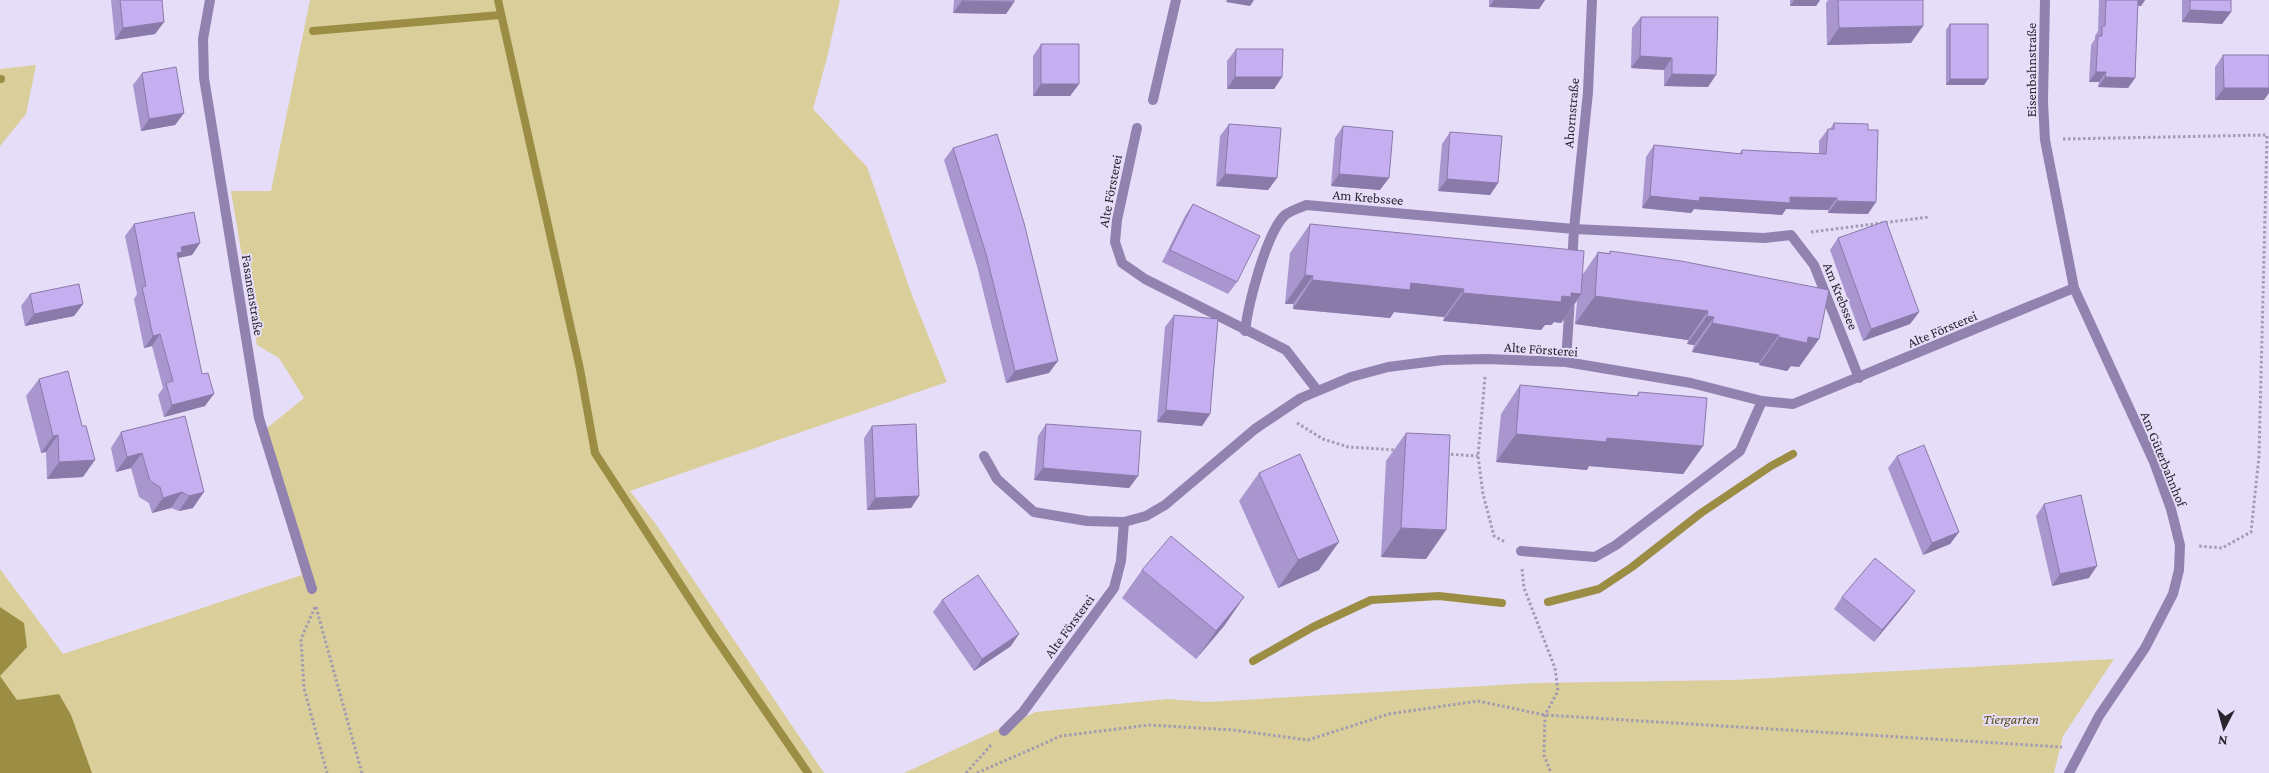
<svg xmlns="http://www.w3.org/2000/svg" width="2269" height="773" font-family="'Crimson Pro',serif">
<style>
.green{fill:#dacf9a}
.water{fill:#9c8d45}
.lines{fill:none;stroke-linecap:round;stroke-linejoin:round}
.stream{stroke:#9c8d45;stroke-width:8}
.path{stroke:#a39cb1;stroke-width:3;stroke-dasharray:2.5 2.5;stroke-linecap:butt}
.service{stroke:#9182b0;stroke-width:10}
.pedestrian{stroke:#9182b0;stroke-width:10}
.minor{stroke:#9182b0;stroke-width:10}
.wall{fill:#a996cf}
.shaded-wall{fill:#8a7aa9}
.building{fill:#c5aff1;stroke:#8a7aa9}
.labels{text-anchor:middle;stroke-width:4;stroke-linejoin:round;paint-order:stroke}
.street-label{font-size:14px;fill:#27242e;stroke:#e6ddf9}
.park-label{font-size:14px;font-style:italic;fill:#574c14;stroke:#e6ddf9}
</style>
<rect width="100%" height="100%" fill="#e6ddf9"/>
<path class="green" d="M310,0H840L827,58L813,109L867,167L913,298L947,382L630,491L655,523L824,773H0V569L63,654L302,575L261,433L304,398L279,358L257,345L231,191H271Z
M36,65L26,114L0,146V69Z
M2114,659L2063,736L2054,773H904L1036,712L1168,699L1207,702L1533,683L1734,680Z"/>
<path class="water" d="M0,607L24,623L27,647L0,676L17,700L59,694L71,715L92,773H0Z"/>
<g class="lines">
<path class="stream" d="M498,0L580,369L595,453L712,633L808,773
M313,31L500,15
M0,79H1
M1548,602L1599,589L1632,567L1701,513L1771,466L1793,454
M1253,661L1313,627L1371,600L1439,596L1502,603"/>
<path class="path" d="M2063,139L2267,135L2259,456L2251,532L2222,548L2198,546
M1811,232L1929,217
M1485,377L1478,456L1483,494L1494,536L1505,542
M1297,423L1323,439L1348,447L1397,450
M1446,454L1478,456
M1522,569L1524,588L1555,668L1558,691L1545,715L1544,755L1551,773
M315,607L301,639L304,688L327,773
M316,607L362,773
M966,773L992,744
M977,773L1061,736L1149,725L1233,730L1308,740L1389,714L1478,701L1545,715L2062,747"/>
<path class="service" d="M1137,128L1117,220L1115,242L1122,263L1145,279L1286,350L1317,390
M1521,551L1595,557L1616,545L1740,451L1762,401
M1004,731L1023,712L1114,588L1121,561L1124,522"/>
<path class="pedestrian" d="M1574,229L1588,92"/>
<path class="minor" d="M210,0L203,39L204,78L259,418L312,589
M2045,0L2043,102L2045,140L2074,288L2154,462L2171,509L2180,545L2179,570L2173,594L2145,648L2099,716L2069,773
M1588,92L1592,0
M1153,100L1176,0
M1572,264L1574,229
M1245,331C1248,305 1266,233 1285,215C1290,211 1300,208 1306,205L1574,229L1764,238L1791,235L1814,265L1859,378
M1566,362L1570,298
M984,456L997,479L1034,512L1087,521L1124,522L1146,516L1165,505L1255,429L1301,398L1351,377L1388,367L1443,360L1487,359L1566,362L1691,383L1762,401L1793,404L2074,288"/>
</g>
<path class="wall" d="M111,0H162L164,22L155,34L115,40Z
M954,0H1014V2L1006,14L953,13Z
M1489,0H1545L1539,9L1489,7Z
M1790,0H1820L1816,6H1790Z
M1828,0H1923L1911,43L1827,45L1826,3Z
M2099,0H2145L2141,6L2138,5L2135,78L2128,88L2098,87L2099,82H2089L2091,45L2095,39V36L2098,31Z
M2182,0H2231V12L2222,24L2182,22Z
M1641,17L1708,87L1664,86V70L1631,68L1632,28Z
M1950,24L1988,79L1984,85H1946V30Z
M1041,44L1079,84L1070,96H1033V56Z
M1236,49L1282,77L1274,89H1227V61Z
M2223,55L2264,100H2215V67Z
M142,73L184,113L175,125L141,131L133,85Z
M1834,123L1868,214L1828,213V210L1786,209L1782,215L1694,209L1691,213L1642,208L1646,157L1654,145L1739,154L1742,150L1819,154V141L1828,129H1830Z
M1229,124L1277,178L1268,190L1216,186L1220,136Z
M1343,126L1380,190L1331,186L1335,138Z
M1450,132L1498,183L1490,195L1438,191L1442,144Z
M953,148L1049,373L1006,383L977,266L944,160Z
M1193,204L1237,282L1228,294L1162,262L1185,216Z
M134,224L200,243L192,255L178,258L205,406L164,417L158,395L163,388L152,346L144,348L134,299L137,294L125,236Z
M1310,224L1583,274L1598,252L1609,253L1610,251L1819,339L1799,367L1791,366L1787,371L1759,365V363L1692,352L1694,345L1687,344L1688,340L1575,324L1577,301L1561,323L1554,322L1551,325H1545L1541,330L1443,321L1444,317L1394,312L1390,318L1293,309V304H1285L1290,253Z
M1838,238L1919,312L1910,324L1863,341L1830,250Z
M30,294L83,304L74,316L25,326L21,306Z
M1174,315L1210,414L1202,426L1157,422L1165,327Z
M39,379L83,477L47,479L46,452L41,453L26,396Z
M1520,385L1636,396L1639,392L1703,446L1683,474L1589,466L1587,470L1496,462L1501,414Z
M185,416L193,508L179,511L171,508L152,513L149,503L139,497L131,468L116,472L111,448L121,432Z
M1046,424L1138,476L1129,488L1034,480L1038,436Z
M872,426L919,496L911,508L867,510L864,438Z
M1406,433L1426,559L1381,557L1386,461Z
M1897,456L1959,532L1950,544L1923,555L1888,468Z
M1259,473L1319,570L1278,588L1239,501Z
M2044,504L2089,578L2052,586L2036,516Z
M1142,570L1244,597L1224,626L1196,659L1122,598Z
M1915,591L1906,603L1874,642L1834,609L1842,597Z
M942,600L1011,646L974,671L933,612Z"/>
<path class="shaded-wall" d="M1227,0H1254L1250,6L1226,2Z
M1494,0H1545L1539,9L1489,7Z
M1794,0H1820L1816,6H1790Z
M2135,0H2145L2141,6L2131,5Z
M962,1L1014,2L1006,14L953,13Z
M2190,10L2231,12L2222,24L2182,22Z
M164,22L155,34L115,40L123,28Z
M1923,26L1911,43L1827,45L1839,28Z
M1640,56L1672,58L1664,70L1631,68Z
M2096,72H2106L2099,82H2089Z
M1672,74L1716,75L1708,87L1664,86Z
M1235,77H1282L1274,89H1227Z
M2105,77L2135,78L2128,88L2098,87Z
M1950,79H1988L1984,85H1946Z
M1041,84H1079L1070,96H1033Z
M2224,88H2269V93L2264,100H2215Z
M184,113L175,125L141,131L149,119Z
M1225,174L1277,178L1268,190L1216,186Z
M1339,174L1389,178L1380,190L1331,186Z
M1447,179L1498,183L1490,195L1438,191Z
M1650,196L1790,197L1837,198L1828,210L1786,209L1782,215L1694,209L1691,213L1642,208Z
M1837,201L1876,202L1868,214L1828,213Z
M200,243L192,255L178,258L169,265L181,247Z
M1305,275L1313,276L1293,304H1285Z
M1312,280L1411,283L1464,289L1444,317L1394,312L1390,318L1293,309Z
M1463,293L1562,296L1571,293L1581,294L1561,323L1554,322L1551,325H1545L1541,330L1443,321Z
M1595,296L1708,311L1688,340L1575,324Z
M83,304L74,316L25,326L34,314Z
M1919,312L1910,324L1863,341L1871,329Z
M1707,316L1714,317L1694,345L1687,344Z
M1712,323L1779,335L1759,363L1692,352Z
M160,334L152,346L144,348L153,336Z
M1779,337H1808L1819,339L1799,367L1791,366L1787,371L1759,365Z
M1058,361L1049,373L1006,383L1015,371Z
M214,394L205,406L164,417L172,405Z
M1166,410L1210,414L1202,426L1157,422Z
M1516,434L1607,438L1703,446L1683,474L1589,466L1587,470L1496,462Z
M58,435L46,452L41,453L53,436Z
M142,453L131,468L116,472L127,457Z
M95,460L83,477L47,479L59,462Z
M1043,468L1138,476L1129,488L1034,480Z
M182,492L171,508L152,513L163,498Z
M204,492L193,508L179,511L189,496Z
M919,496L911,508L867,510L875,498Z
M1401,528L1446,530L1426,559L1381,557Z
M1959,532L1950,544L1923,555L1932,543Z
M1339,542L1319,570L1278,588L1298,560Z
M2097,566L2089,578L2052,586L2060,574Z
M1915,591L1906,603L1874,642L1882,630Z
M1244,597L1224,626L1196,659L1216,631Z
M1019,634L1011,646L974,671L982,659Z"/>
<path class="building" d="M120,0H162L164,22L123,28Z
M962,0H1014V2L962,1Z
M1838,0H1923V26L1839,28Z
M2106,0H2138L2135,78L2105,77L2106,72H2096L2098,36H2102V26H2105Z
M2190,0H2231V12L2190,10Z
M1641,17H1718L1716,75L1672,74V58L1640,56Z
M1950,24H1988V79H1950Z
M1041,44H1079V84H1041Z
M1236,49H1283L1282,77H1235Z
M2223,55H2269V88H2224Z
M176,67L184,113L149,119L142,73Z
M1834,123L1868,124V130H1878L1876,202L1837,201V198L1790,197V203L1700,197L1699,201L1650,196L1654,145L1742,154V150L1826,154L1828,129H1834Z
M1229,124L1281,128L1277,178L1225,174Z
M1343,126L1393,131L1389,178L1339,174Z
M1450,132L1502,136L1498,183L1447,179Z
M997,134L1024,223L1058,361L1015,371L986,254L953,148Z
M1193,204L1260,236L1237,282L1170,250Z
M194,212L200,243L181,247L182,252L177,253L202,374L208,373L214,394L172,405L166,383L173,381L160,334L153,336L142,287L146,286L134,224Z
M1886,221L1919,312L1871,329L1838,238Z
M1310,224L1584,251L1581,294L1571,293V297L1562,296L1561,302L1463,293L1464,289L1411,283L1410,290L1312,280L1313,276L1305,275Z
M1610,251L1681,261L1829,290L1819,339L1808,337L1807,343L1779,337V335L1712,323L1714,317L1707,316L1708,311L1595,296L1598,252L1610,254Z
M79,284L83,304L34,314L30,294Z
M1174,315L1218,319L1210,414L1166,410Z
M68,371L82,426H86L95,460L59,462L58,435L53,436L39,379Z
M1520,385L1638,396L1639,392L1707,398L1703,446L1607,438L1606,442L1516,434Z
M185,416L204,492L189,496L182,492L163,498L160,487L150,481L142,453L127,457L121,432Z
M916,424L919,496L875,498L872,426Z
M1046,424L1141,431L1138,476L1043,468Z
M1406,433L1450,435L1446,530L1401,528Z
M1924,445L1959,532L1932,543L1897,456Z
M1300,454L1339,542L1298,560L1259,473Z
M2081,495L2097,566L2060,574L2044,504Z
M1171,536L1244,597L1216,631L1142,570Z
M1875,558L1915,591L1882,630L1842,597Z
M978,575L1019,634L982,659L942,600Z"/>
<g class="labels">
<g class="street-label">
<text transform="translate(2031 70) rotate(-90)" y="5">Eisenbahnstraße</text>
<text transform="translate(1571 113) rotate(-85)" y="5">Ahornstraße</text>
<text transform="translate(1110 191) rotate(-79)" y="5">Alte Försterei</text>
<text transform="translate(1368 197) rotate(5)" y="5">Am Krebssee</text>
<text transform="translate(253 295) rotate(81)" y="5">Fasanenstraße</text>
<text transform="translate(1841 296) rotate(68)" y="5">Am Krebssee</text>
<text transform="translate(1942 329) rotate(-23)" y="5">Alte Försterei</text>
<text transform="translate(1541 349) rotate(4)" y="5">Alte Försterei</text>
<text transform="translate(2164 459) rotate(68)" y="5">Am Güterbahnhof</text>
<text transform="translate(1069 626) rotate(-54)" y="5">Alte Försterei</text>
</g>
<g class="park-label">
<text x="2011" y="724">Tiergarten</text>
</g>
</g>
<g transform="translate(2224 728) rotate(186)" stroke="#e6ddf9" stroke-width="4" paint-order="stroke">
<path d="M0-4L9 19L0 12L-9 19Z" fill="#27242e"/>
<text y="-8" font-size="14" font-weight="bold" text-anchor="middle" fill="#27242e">N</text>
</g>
</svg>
